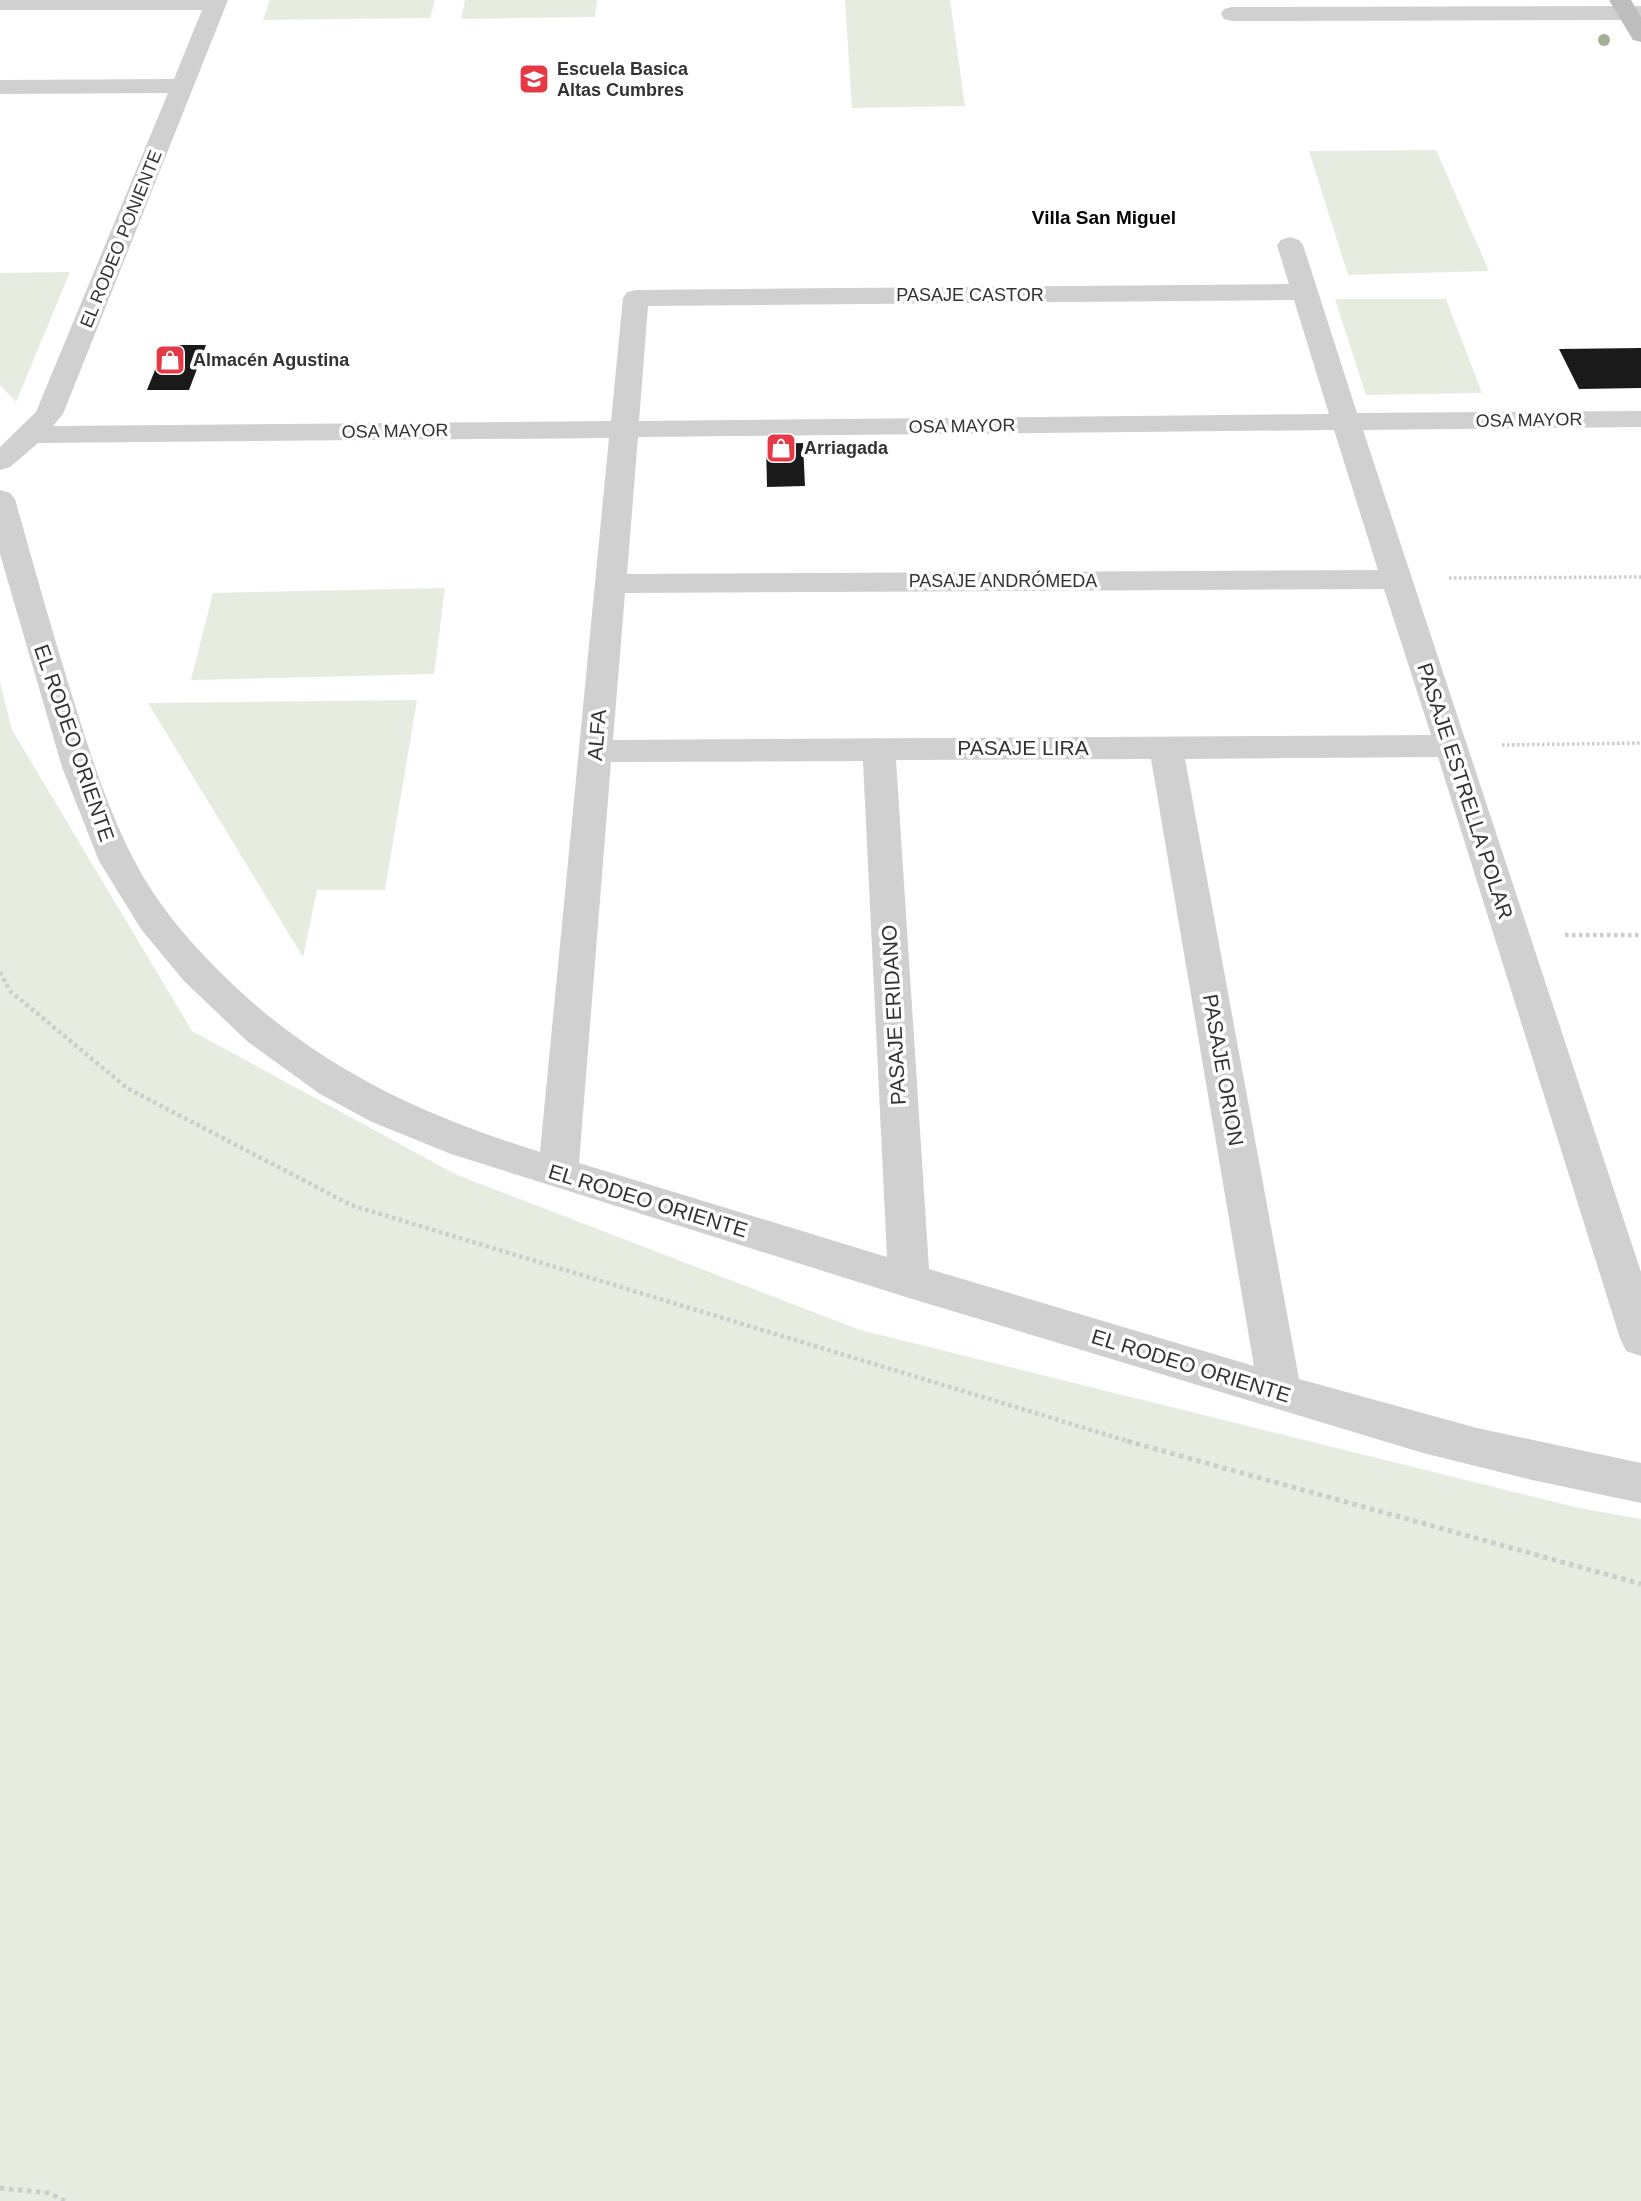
<svg xmlns="http://www.w3.org/2000/svg" width="1641" height="2201" font-family="Helvetica,sans-serif">
<style>
.green{fill:#e6ecdf}
.building{fill:#1a1a1a}
.lines{fill:none;stroke-linecap:round;stroke-linejoin:round}
.path-far2{stroke:#cdcdcd;stroke-width:3.5;stroke-dasharray:2.5 2.5;stroke-linecap:butt}
.path-far1{stroke:#cdcdcd;stroke-width:4.5;stroke-dasharray:3.5 3.5;stroke-linecap:butt}
.path{stroke:#cdcdcd;stroke-width:5;stroke-dasharray:4.5 4.5;stroke-linecap:butt}
.street{fill:#d0d0d0;fill-rule:evenodd}
.secondary{fill:#bdbdbd;fill-rule:evenodd}
.tree{fill:#a2b095}
.labels{text-anchor:middle;stroke-width:7;stroke-linejoin:round;paint-order:stroke}
.far-poi-label{font-size:18px;font-weight:bold;fill:#333;stroke:#fff;text-anchor:start}
.far-street-label{font-size:18px;fill:#333;stroke:#fff}
.far-neighbourhood-label{font-size:19px;font-weight:bold;fill:#000;stroke:#fff}
.street-label{font-size:21px;fill:#333;stroke:#fff}
</style>
<rect width="100%" height="100%" fill="#fff"/>
<path class="green" d="M270,0H435L430,18L263,20Z
M465,0H597L595,17L461,19Z
M845,0H950L965,106L852,108Z
M1436,150L1489,271L1348,275L1309,151Z
M70,272L16,402L0,385V273Z
M1335,299H1446L1482,393L1366,395Z
M445,588L434,674L191,680L213,593Z
M0,682L12,730L192,1031L457,1175L860,1330L1579,1508L1641,1519V2201H0Z
M417,700L385,890H317L303,957L148,703Z"/>
<path class="building" d="M165,345H206L189,390H147Z
M1641,348V388L1579,389L1559,349Z
M803,443L805,486L767,487L766,444Z"/>
<g class="lines">
<path class="path-far2" d="M1449,578L1641,577
M1502,745L1641,743"/>
<path class="path-far1" d="M1565,935H1641
M0,972L10,991L127,1088L351,1205L1134,1443"/>
<path class="path" d="M1127,1441L1641,1584
M0,2188L49,2193L65,2201"/>
<path class="street" d="M0,0H228L63,414L53,426L611,421L623,298L627,292L636,290L1289,284L1277,245L1281,240L1290,237L1299,240L1303,245L1357,413L1641,411V427L1363,430L1641,1272V1356L1626,1351L1620,1338L1438,757L1185,759L1299,1379L1477,1428L1641,1463V1503L1532,1480L1423,1453L909,1298L451,1154L372,1122L320,1094L248,1042L184,981L141,929L99,861L62,767L0,554V490L10,493L15,499C34,567 53,635 74,702C91,756 108,810 134,860C155,901 185,937 217,969C311,1064 415,1113 540,1152L609,438L38,443L10,467L0,470V447L36,412L168,93L0,94V80L174,79L202,10H0ZM1294,300L1329,414L639,421L648,306ZM1334,430L1378,570L627,574L638,437ZM1384,589L1431,735L613,740L625,593ZM1151,759L1254,1366L929,1269L896,760ZM863,761L887,1257L579,1163L611,762Z
M1641,6V20L1232,21L1224,19L1221,14L1224,9L1232,7Z"/>
<path class="secondary" d="M1609,0H1631L1641,17V42L1633,40Z"/>
</g>
<circle class="tree" cx="1604" cy="40" r="6"/>
<defs>
<g id="school-square" transform="scale(1.575)"><rect x="-9" y="-9" width="18" height="18" rx="4" fill="#e63946" stroke="#fff"/><path d="M0-5L7-2L0 1L-7-2ZM-4 1L0 2.5L4 1V4Q0 6-4 4Z" fill="#fff"/></g>
<g id="shop-square" transform="scale(1.575)"><rect x="-9" y="-9" width="18" height="18" rx="4" fill="#e63946" stroke="#fff"/><path d="M-5-2.5h2.3a2.7 3.5 0 0 1 5.4 0H5L5.5 6h-11ZM-1.5-2.5h3a1.5 2.3 0 0 0-3 0Z" fill="#fff"/></g>
</defs>
<g fill-rule="evenodd">
<use href="#school-square" x="534" y="79"/>
<use href="#shop-square" x="170" y="360"/>
<use href="#shop-square" x="781" y="448"/>
</g>
<g class="labels">
<g class="far-poi-label">
<text x="557" y="75">Escuela Basica<tspan x="557" dy="21">Altas Cumbres</tspan></text>
<text x="193" y="366">Almacén Agustina</text>
<text x="804" y="454">Arriagada</text>
</g>
<g class="far-street-label">
<text transform="translate(121 239) rotate(-68)" y="6">EL RODEO PONIENTE</text>
<text x="970" y="301">PASAJE CASTOR</text>
<text transform="translate(1529 420) rotate(-1)" y="6">OSA MAYOR</text>
<text transform="translate(962 426) rotate(-1)" y="6">OSA MAYOR</text>
<text transform="translate(395 431) rotate(-1)" y="6">OSA MAYOR</text>
<text x="1003" y="587">PASAJE ANDRÓMEDA</text>
</g>
<g class="far-neighbourhood-label">
<text x="1104" y="224">Villa San Miguel</text>
</g>
<g class="street-label">
<text transform="translate(597 735) rotate(-85)" y="7">ALFA</text>
<text transform="translate(74 743) rotate(71)" y="7">EL RODEO ORIENTE</text>
<text x="1023" y="755">PASAJE LIRA</text>
<text transform="translate(1465 791) rotate(72)" y="7">PASAJE ESTRELLA POLAR</text>
<text transform="translate(894 1015) rotate(-93)" y="7">PASAJE ERIDANO</text>
<text transform="translate(1223 1070) rotate(80)" y="7">PASAJE ORION</text>
<text transform="translate(648 1201) rotate(17)" y="7">EL RODEO ORIENTE</text>
<text transform="translate(1191 1366) rotate(17)" y="7">EL RODEO ORIENTE</text>
</g>
</g>
</svg>
